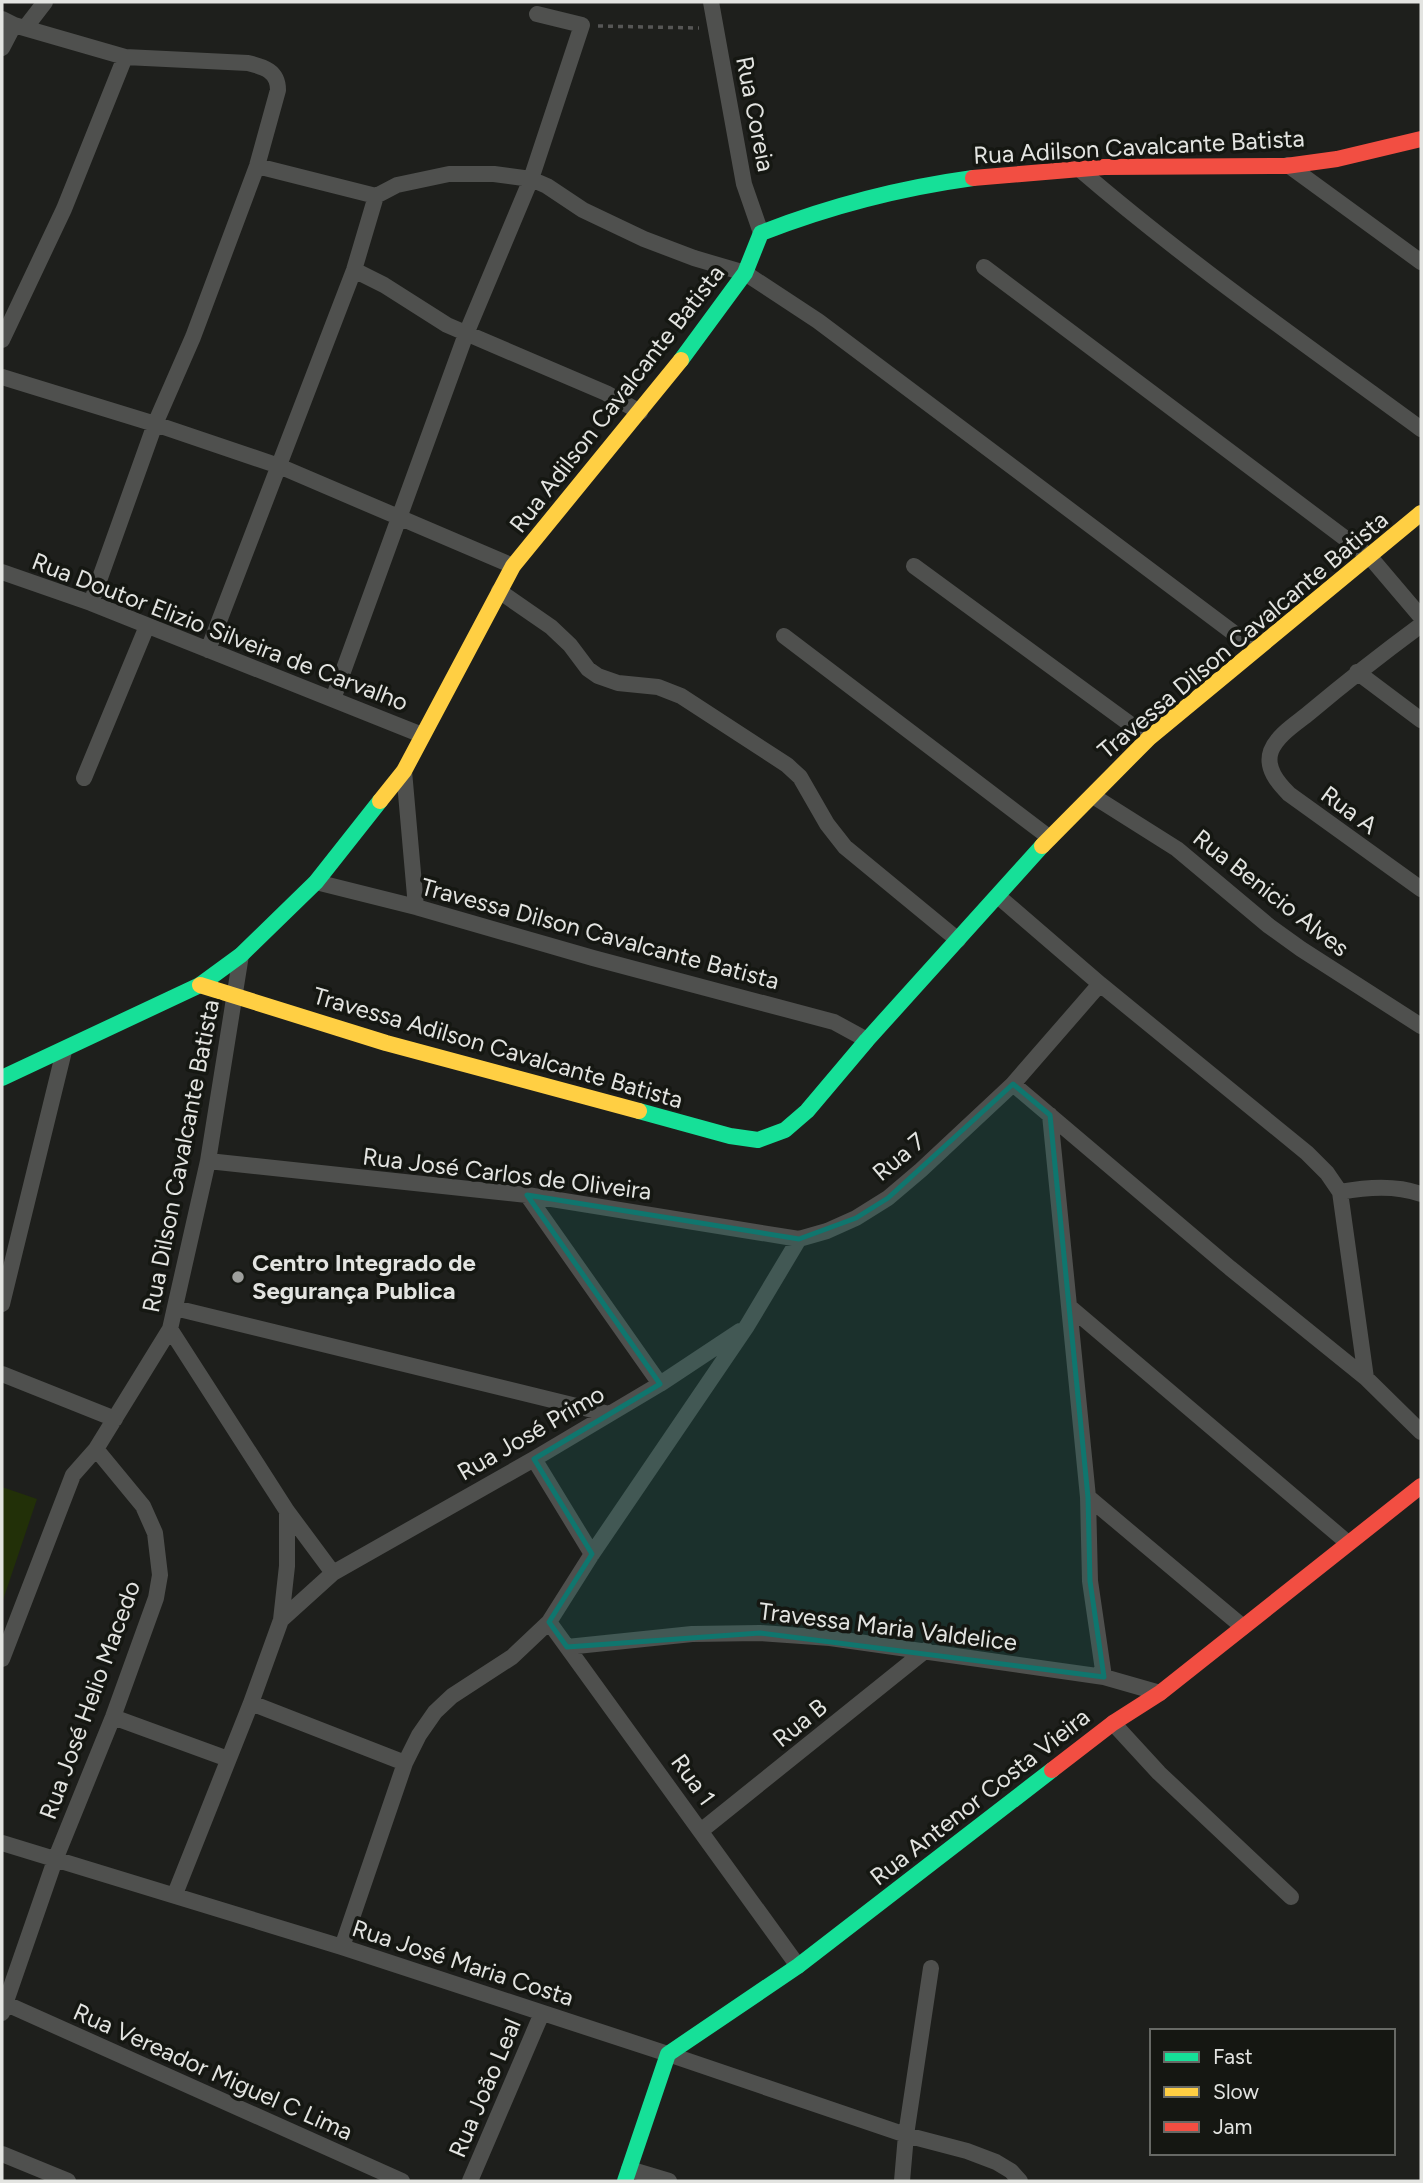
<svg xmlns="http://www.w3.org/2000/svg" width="1423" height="2183" font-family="Figtree,sans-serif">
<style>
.pitch{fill:#223008}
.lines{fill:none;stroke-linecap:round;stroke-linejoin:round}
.path{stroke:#565655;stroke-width:3.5;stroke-dasharray:5 5;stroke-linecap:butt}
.street{stroke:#4f504e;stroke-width:16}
.fast{stroke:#16e098;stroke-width:16}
.slow{stroke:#ffcf43;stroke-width:16}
.jam{stroke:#f24e42;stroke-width:16}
.marked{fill:#0f766e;fill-opacity:0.2;stroke:#0f766e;stroke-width:5;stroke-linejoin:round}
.poi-dot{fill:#9e9f9c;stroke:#151712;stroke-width:2.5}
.labels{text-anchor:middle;stroke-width:7;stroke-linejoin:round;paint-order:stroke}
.street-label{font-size:24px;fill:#e3e4e1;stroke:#151712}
.poi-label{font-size:24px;font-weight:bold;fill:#e3e4e1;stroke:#151712;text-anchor:start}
</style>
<rect width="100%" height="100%" fill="#1e1f1c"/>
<path class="pitch" d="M2,1487L37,1499L2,1603Z"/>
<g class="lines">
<path class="path" d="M598,26L699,28"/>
<path class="street" d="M711,2L744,184L761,233
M2,19L14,25L125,57L248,63C264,67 278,71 278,90L257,166L193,337L155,424L91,603
M25,28L45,2
M2,48L14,25
M1288,165L1421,262
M257,166L376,196L397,185L449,174H494L531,179L547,186L583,210L644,239L694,258L745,273L818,321L1255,649
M1078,168C1187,262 1305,344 1421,429
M984,267L1370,557L1421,617
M354,270L384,285L447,325L606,393L640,412
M2,340L64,209L125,57
M2,377L155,424L279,466L513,566
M914,566L1149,738
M2,572L91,603L422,735
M499,591L551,627L570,645L588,669L598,676L618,683L658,687L681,696L787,765L800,777L827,824L845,847L958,940
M1421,625C1383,653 1346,682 1309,713C1297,723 1277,735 1271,751C1265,768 1278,783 1289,794L1421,889
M784,636L1050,838
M208,650L354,270L376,196
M1357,672L1421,720
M333,699L466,334L531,179L582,25L537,14
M404,771L416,907
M84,778L147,626
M1093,796L1177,849L1269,926L1301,949L1421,1026
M316,882L416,907L593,958L834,1022L867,1040
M999,897L1100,984L1307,1153L1327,1173L1340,1192L1366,1378L1421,1432
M1013,1084L1230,1268L1366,1378
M1050,1115L1088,1497L1243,1627
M208,1161L527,1195L799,1239L827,1231L856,1218L888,1198L921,1170L1013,1084L1100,984
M1340,1192C1368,1187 1395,1185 1421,1194
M527,1195L660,1384
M2,1304L64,1051
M175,1308L609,1414
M1071,1308L1348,1543
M170,1329L287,1511L333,1573
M2,1374L115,1419
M534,1459L592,1554
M1088,1497L1090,1581L1104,1677
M281,1620L333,1573L534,1459L660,1384L740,1331
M549,1622L798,1966
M567,1647L692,1634L760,1633L830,1638L1104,1677L1160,1693
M2,1659L73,1475L96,1449L170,1329L208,1161L241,955
M251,1703L405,1763
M113,1717L228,1759
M1113,1723L1159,1773L1291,1897
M702,1830L926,1650
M2,1843L342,1947L668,2054L906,2135L967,2151L996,2162L1011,2171L1020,2181
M175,1894L251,1703L281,1620L287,1566V1511
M342,1947L405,1763L419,1735L435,1712L452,1696L512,1657L549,1622L592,1554L747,1326L799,1239
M2,2002L402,2181
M2,2013L55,1860L113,1717L156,1598L160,1575L155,1533L143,1506L96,1449
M2,2154L68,2181
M629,2169L669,2181
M470,2181L542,2013
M902,2181L906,2135L931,1968"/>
<path class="fast" d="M681,360L745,273L761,233C830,206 900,188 973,178
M2,1078L200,985L241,955L316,882L380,801
M639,1111L730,1136L758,1140L785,1130L807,1111L867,1040L1042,846
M625,2181L668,2054L798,1966L1052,1770"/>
<path class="slow" d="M380,801L404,771L513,566L681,360
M1042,846L1149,738L1421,513
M200,985L386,1043L639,1111"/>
<path class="jam" d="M973,178L1104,167L1286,166L1337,159L1421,139
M1052,1770L1113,1723L1160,1693L1421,1486"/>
</g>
<path class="marked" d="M1013,1084L1050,1115L1088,1497L1090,1581L1104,1677L760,1633L567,1647L549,1622L592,1554L534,1459L660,1384L527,1195L799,1239L856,1218L888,1198Z"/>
<circle class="poi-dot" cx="238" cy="1277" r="7"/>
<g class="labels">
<g class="street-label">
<text transform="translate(755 114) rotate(79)" y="8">Rua Coreia</text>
<text transform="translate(1139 147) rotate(-3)" y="8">Rua Adilson Cavalcante Batista</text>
<text transform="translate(617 399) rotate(-52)" y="8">Rua Adilson Cavalcante Batista</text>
<text transform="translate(220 632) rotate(21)" y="8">Rua Doutor Elizio Silveira de Carvalho</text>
<text transform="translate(1243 635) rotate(-40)" y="8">Travessa Dilson Cavalcante Batista</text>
<text transform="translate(1349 810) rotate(36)" y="8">Rua A</text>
<text transform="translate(1271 893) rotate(38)" y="8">Rua Benicio Alves</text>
<text transform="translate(600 934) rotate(15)" y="8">Travessa Dilson Cavalcante Batista</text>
<text transform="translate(498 1048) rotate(16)" y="8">Travessa Adilson Cavalcante Batista</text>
<text transform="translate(181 1156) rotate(-79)" y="8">Rua Dilson Cavalcante Batista</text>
<text transform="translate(899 1157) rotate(-40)" y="8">Rua 7</text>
<text transform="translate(507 1174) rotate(7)" y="8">Rua José Carlos de Oliveira</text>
<text transform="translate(531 1433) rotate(-30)" y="8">Rua José Primo</text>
<text transform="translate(888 1627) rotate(7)" y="8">Travessa Maria Valdelice</text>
<text transform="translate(90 1700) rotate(-70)" y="8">Rua José Helio Macedo</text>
<text transform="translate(800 1723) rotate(-39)" y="8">Rua B</text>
<text transform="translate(693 1780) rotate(54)" y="8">Rua 1</text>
<text transform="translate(980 1797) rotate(-38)" y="8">Rua Antenor Costa Vieira</text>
<text transform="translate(463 1963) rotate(18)" y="8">Rua José Maria Costa</text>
<text transform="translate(213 2072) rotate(24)" y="8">Rua Vereador Miguel C Lima</text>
<text transform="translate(485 2088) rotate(-67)" y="8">Rua João Leal</text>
</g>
<g class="poi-label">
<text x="252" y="1271">Centro Integrado de<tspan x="252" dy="28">Segurança Publica</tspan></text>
</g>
</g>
<rect width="1423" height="2183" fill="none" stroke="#e3e4e1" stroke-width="7"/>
<rect x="1150" y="2029" width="245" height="126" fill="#151712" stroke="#676965" stroke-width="2"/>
<rect x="1164" y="2052" width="35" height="10" fill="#16e098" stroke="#676965" stroke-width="2"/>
<text x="1213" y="2064" font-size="21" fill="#e3e4e1">Fast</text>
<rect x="1164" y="2087" width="35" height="10" fill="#ffcf43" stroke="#676965" stroke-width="2"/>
<text x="1213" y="2099" font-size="21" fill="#e3e4e1">Slow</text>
<rect x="1164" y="2122" width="35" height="10" fill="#f24e42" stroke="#676965" stroke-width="2"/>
<text x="1213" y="2134" font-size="21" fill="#e3e4e1">Jam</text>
</svg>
